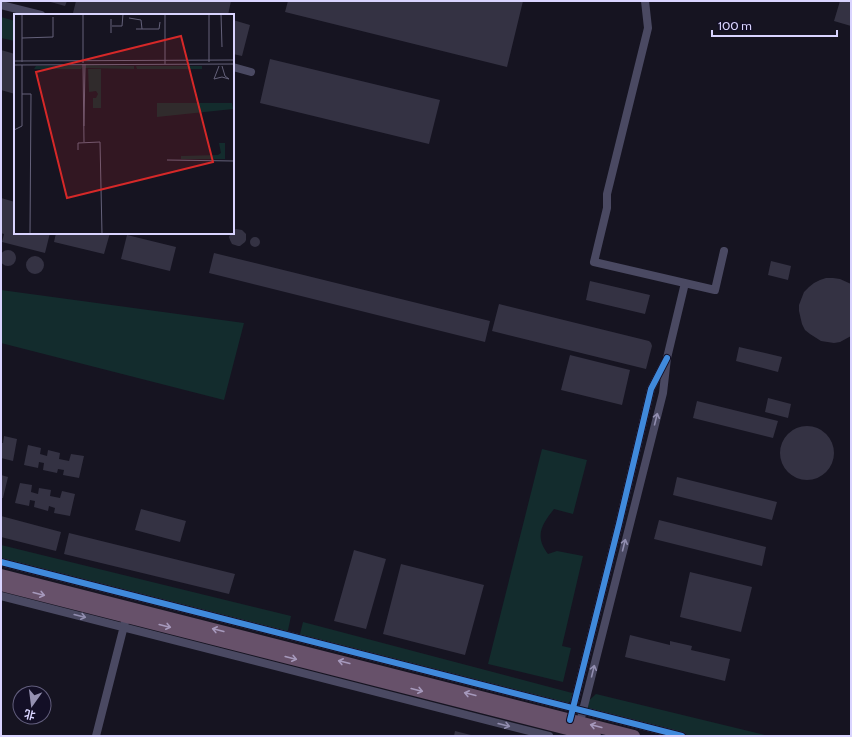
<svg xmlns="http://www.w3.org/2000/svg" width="852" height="737" font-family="Cabin,'Noto Sans SC',sans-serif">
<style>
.green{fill:#132c2d}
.building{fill:#343243}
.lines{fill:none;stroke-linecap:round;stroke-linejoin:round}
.minor{stroke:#4a4962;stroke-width:8}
.highway{stroke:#67516a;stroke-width:12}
.cycleway-casing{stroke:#130f26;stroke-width:8}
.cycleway{stroke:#408adc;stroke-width:6}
.oneway{stroke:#928eb0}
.oneway2{stroke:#a699bc}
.inset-road{fill:none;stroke:#64617a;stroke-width:1}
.view{fill:#d62828;fill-opacity:0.15;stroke:#d62828;stroke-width:2}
.inset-edge{fill:none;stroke:#d9d4ff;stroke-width:2}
</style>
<rect width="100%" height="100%" fill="#161421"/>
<path class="green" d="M1,17L15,21V41L1,38Z
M1,290L244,323L224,400L1,343Z
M542,449L587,460L573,514L554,509C542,524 534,536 548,554L557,551L583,556L562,646L571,648L563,682L488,664Z
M1,545L291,616L287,635L1,562Z
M303,622L576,694L566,706L299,638Z
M596,694L769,736H687L591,713L584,705Z"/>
<path class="building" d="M47,1H67L65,6Z
M76,1H231L228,15H81L73,13Z
M288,1H523L507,67L285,12Z
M840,1H851V26L834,21Z
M233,20L250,25L242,56L233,54Z
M1,50L15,54V94L1,90Z
M270,59L440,100L429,144L260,103Z
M1,198L15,202V233H50L45,253L2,242L4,234L1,233Z
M236,229L242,230L246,234V240L245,242L240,246H238L232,244L230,240L229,237L231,233H233V230Z
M56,233H110L104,254L54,242Z
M127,235L176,247L170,271L121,259Z
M250 242a5 5 0 1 1 10 0a5 5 0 1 1-10 0Z
M0 258a8 8 0 1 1 16 0a8 8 0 1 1-16 0Z
M214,253L490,321L485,342L209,273Z
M26 265a9 9 0 1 1 18 0a9 9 0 1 1-18 0Z
M771,261L791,266L788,280L768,275Z
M826,278H833L840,279L851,284V336L840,342L834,343L821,341L810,334L805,330L802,324L799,311V305L804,292L809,287L814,283L820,280Z
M590,281L650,295L645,314L586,300Z
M499,304L649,341L651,343L652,346L646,369L492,331Z
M739,347L782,357L778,372L736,361Z
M570,355L630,370L622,405L561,390Z
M768,398L791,404L788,418L765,412Z
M697,401L778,421L773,438L693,418Z
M780 453a27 27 0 1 1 54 0a27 27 0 1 1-54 0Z
M4,436L17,439L13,461L1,458V443H3Z
M28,445L41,448L40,454L47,456L48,450L60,453L59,459L69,461L71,454L84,456L79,478L63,475L64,470L58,469L57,473L43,470L44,463L39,462L38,468L24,465Z
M1,475L8,477L3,498H1Z
M677,477L777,502L772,520L673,495Z
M20,483L32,485L31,492L38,494L39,488L51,490L50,496L60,498L62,491L75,494L70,516L54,513L55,508L49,506L48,511L34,507L35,501L30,500L29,506L15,503Z
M141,509L186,521L180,542L135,530Z
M1,516L61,532L56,551L1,537Z
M659,520L766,547L762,566L654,539Z
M69,533L235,574L229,594L64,554Z
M354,550L386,559L366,629L334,621Z
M401,564L484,585L465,655L383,634Z
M690,572L752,587L741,632L680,617Z
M630,635L670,645V641L692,646L691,650L730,659L725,681L625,657Z
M455,731L471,735V736H454Z"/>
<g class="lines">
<path class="minor" d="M645,1L648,28L607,194V208L594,262L715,290L724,251
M1,5L41,15
M233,67L251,72
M1,562L682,736
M1,596L549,736
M572,712L619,524L651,389L664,364
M580,722L663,393L667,358L685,283
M96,736L125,622"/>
<path class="highway" d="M1,575L634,736
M1,585L595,736"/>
<g class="cycleway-casing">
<path id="cycleway" d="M1,562L682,736
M570,720L619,524L651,389L667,358"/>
</g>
<use href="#cycleway" class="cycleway"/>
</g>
<defs><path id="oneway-shaft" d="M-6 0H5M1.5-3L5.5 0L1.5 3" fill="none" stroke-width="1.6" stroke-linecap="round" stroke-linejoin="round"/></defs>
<g class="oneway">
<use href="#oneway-shaft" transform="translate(656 419) rotate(-76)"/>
<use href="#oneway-shaft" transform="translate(624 545) rotate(-76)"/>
<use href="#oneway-shaft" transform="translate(80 616) rotate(14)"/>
<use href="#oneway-shaft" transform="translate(593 671) rotate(-76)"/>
<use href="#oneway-shaft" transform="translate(504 725) rotate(14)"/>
</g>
<g class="oneway2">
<use href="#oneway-shaft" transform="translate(39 594) rotate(14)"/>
<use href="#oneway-shaft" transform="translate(165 626) rotate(14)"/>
<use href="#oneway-shaft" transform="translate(218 630) rotate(-166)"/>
<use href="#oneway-shaft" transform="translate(291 658) rotate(14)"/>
<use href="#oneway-shaft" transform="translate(344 662) rotate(-166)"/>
<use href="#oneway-shaft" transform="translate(417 690) rotate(14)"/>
<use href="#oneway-shaft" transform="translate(470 694) rotate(-166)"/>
<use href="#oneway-shaft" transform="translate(596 726) rotate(-166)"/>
</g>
<g transform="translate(14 14)">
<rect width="220" height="220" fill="#161421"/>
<path d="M72,51L120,52V55L71,54ZM22,52H69L67,55H20ZM122,52H188V55H123ZM74,55H87V94H79V84H82L84,80L82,77L75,78ZM143,89H218L219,95L143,103ZM205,129H211V145H167V142L204,141L207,139Z" fill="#132c2d"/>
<path class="inset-road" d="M195,0V48M207,0L208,33M115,4L127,6L128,15M98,12H108L109,0M122,15H145L146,8M97,19V5M8,24L39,23V3M0,47L220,46M8,48V0M69,49V0M69,50L70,128M151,50V0M0,51L220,50M205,52L200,65L208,63L215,65L211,62L208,52M8,80H17L16,220M70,112L71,50M0,116L8,112V51M64,136V129L86,128L88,220M153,146L220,147"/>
<path class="view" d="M167,22L199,148L53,184L22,58Z"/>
<rect width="220" height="220" class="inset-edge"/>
</g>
<rect width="852" height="737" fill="none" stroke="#d9d4ff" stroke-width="4"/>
<g transform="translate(32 705) rotate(194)"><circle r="19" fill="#130f26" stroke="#625e7d"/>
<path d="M0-3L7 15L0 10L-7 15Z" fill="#9591b1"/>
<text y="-6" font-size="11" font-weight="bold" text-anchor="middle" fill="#d9d4ff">北</text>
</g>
<path d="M712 30v6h125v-6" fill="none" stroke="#d9d4ff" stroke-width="2"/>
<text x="718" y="30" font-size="12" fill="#d9d4ff" stroke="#130f26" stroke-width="3" paint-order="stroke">100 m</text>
</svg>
